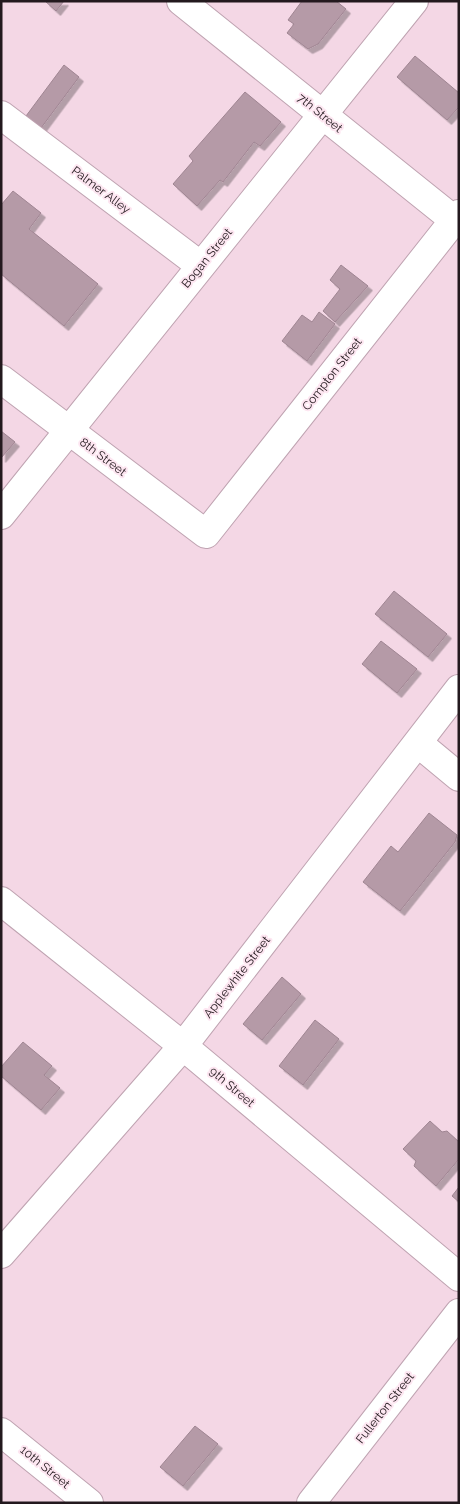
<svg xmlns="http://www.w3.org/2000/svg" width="460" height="1504" font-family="Raleway,sans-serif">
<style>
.building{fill:#b59aa7;stroke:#9f8592;filter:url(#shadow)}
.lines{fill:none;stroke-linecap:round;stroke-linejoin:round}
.minor-casing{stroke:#bfa3b1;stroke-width:30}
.minor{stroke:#fff;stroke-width:28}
.labels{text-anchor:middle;stroke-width:4;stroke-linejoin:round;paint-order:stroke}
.street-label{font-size:12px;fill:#23191e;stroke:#fde6f1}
</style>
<defs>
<filter id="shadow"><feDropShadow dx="4.5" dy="4.5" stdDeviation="0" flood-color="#0004"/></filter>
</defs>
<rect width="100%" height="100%" fill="#f4d7e5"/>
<path class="building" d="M45,1H64L56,11Z
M302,1H336L346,9L318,44L308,49L287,33L294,24L288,20Z
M415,56L459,93V107L447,120L397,77Z
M64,65L79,77L41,128L26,116Z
M245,92L281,122L260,146L254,142L223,182L220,180L197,206L173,184L193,161L189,156Z
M13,191L41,213L29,229L98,284L64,326L1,274V205Z
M341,265L368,286L335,322L323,311L340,289L330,280Z
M319,312L335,324L307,361L282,341L302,315L312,322Z
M1,431L15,442L1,458Z
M394,591L447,634L428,657L375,614Z
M381,641L417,669L397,693L362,664Z
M429,813L457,835L455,842L400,911L363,882L391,846L398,852Z
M282,977L301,994L262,1040L243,1024Z
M315,1020L339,1039L303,1085L279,1066Z
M23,1042L52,1066L44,1075L60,1088L41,1110L1,1076V1067Z
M430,1121L442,1132L447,1131L459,1142V1159L436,1186L414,1166L416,1161L403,1149Z
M459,1187V1202L452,1196Z
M195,1426L218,1444L183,1486L160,1467Z"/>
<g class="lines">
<g class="minor-casing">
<path id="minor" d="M181,1L459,224
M1,115L201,266
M1,379L206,534L459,214
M1,515L414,1
M418,743L459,777
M1,901L183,1046L459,1277
M1,1254L183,1046L459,689
M1,1432L89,1503
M311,1503L459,1313"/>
</g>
<use href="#minor" class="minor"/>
</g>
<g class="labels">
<g class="street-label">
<text transform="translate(320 113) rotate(39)" y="4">7th Street</text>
<text transform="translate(101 190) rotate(37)" y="4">Palmer Alley</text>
<text transform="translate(207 258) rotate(-51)" y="4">Bogan Street</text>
<text transform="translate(332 374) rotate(-52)" y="4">Compton Street</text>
<text transform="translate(103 457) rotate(37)" y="4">8th Street</text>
<text transform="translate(237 977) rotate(-52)" y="4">Applewhite Street</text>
<text transform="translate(232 1087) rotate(40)" y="4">9th Street</text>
<text transform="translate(385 1408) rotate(-52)" y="4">Fullerton Street</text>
<text transform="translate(45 1467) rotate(39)" y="4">10th Street</text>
</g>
</g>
<rect width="460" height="1504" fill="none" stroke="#23191e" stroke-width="5"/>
</svg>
